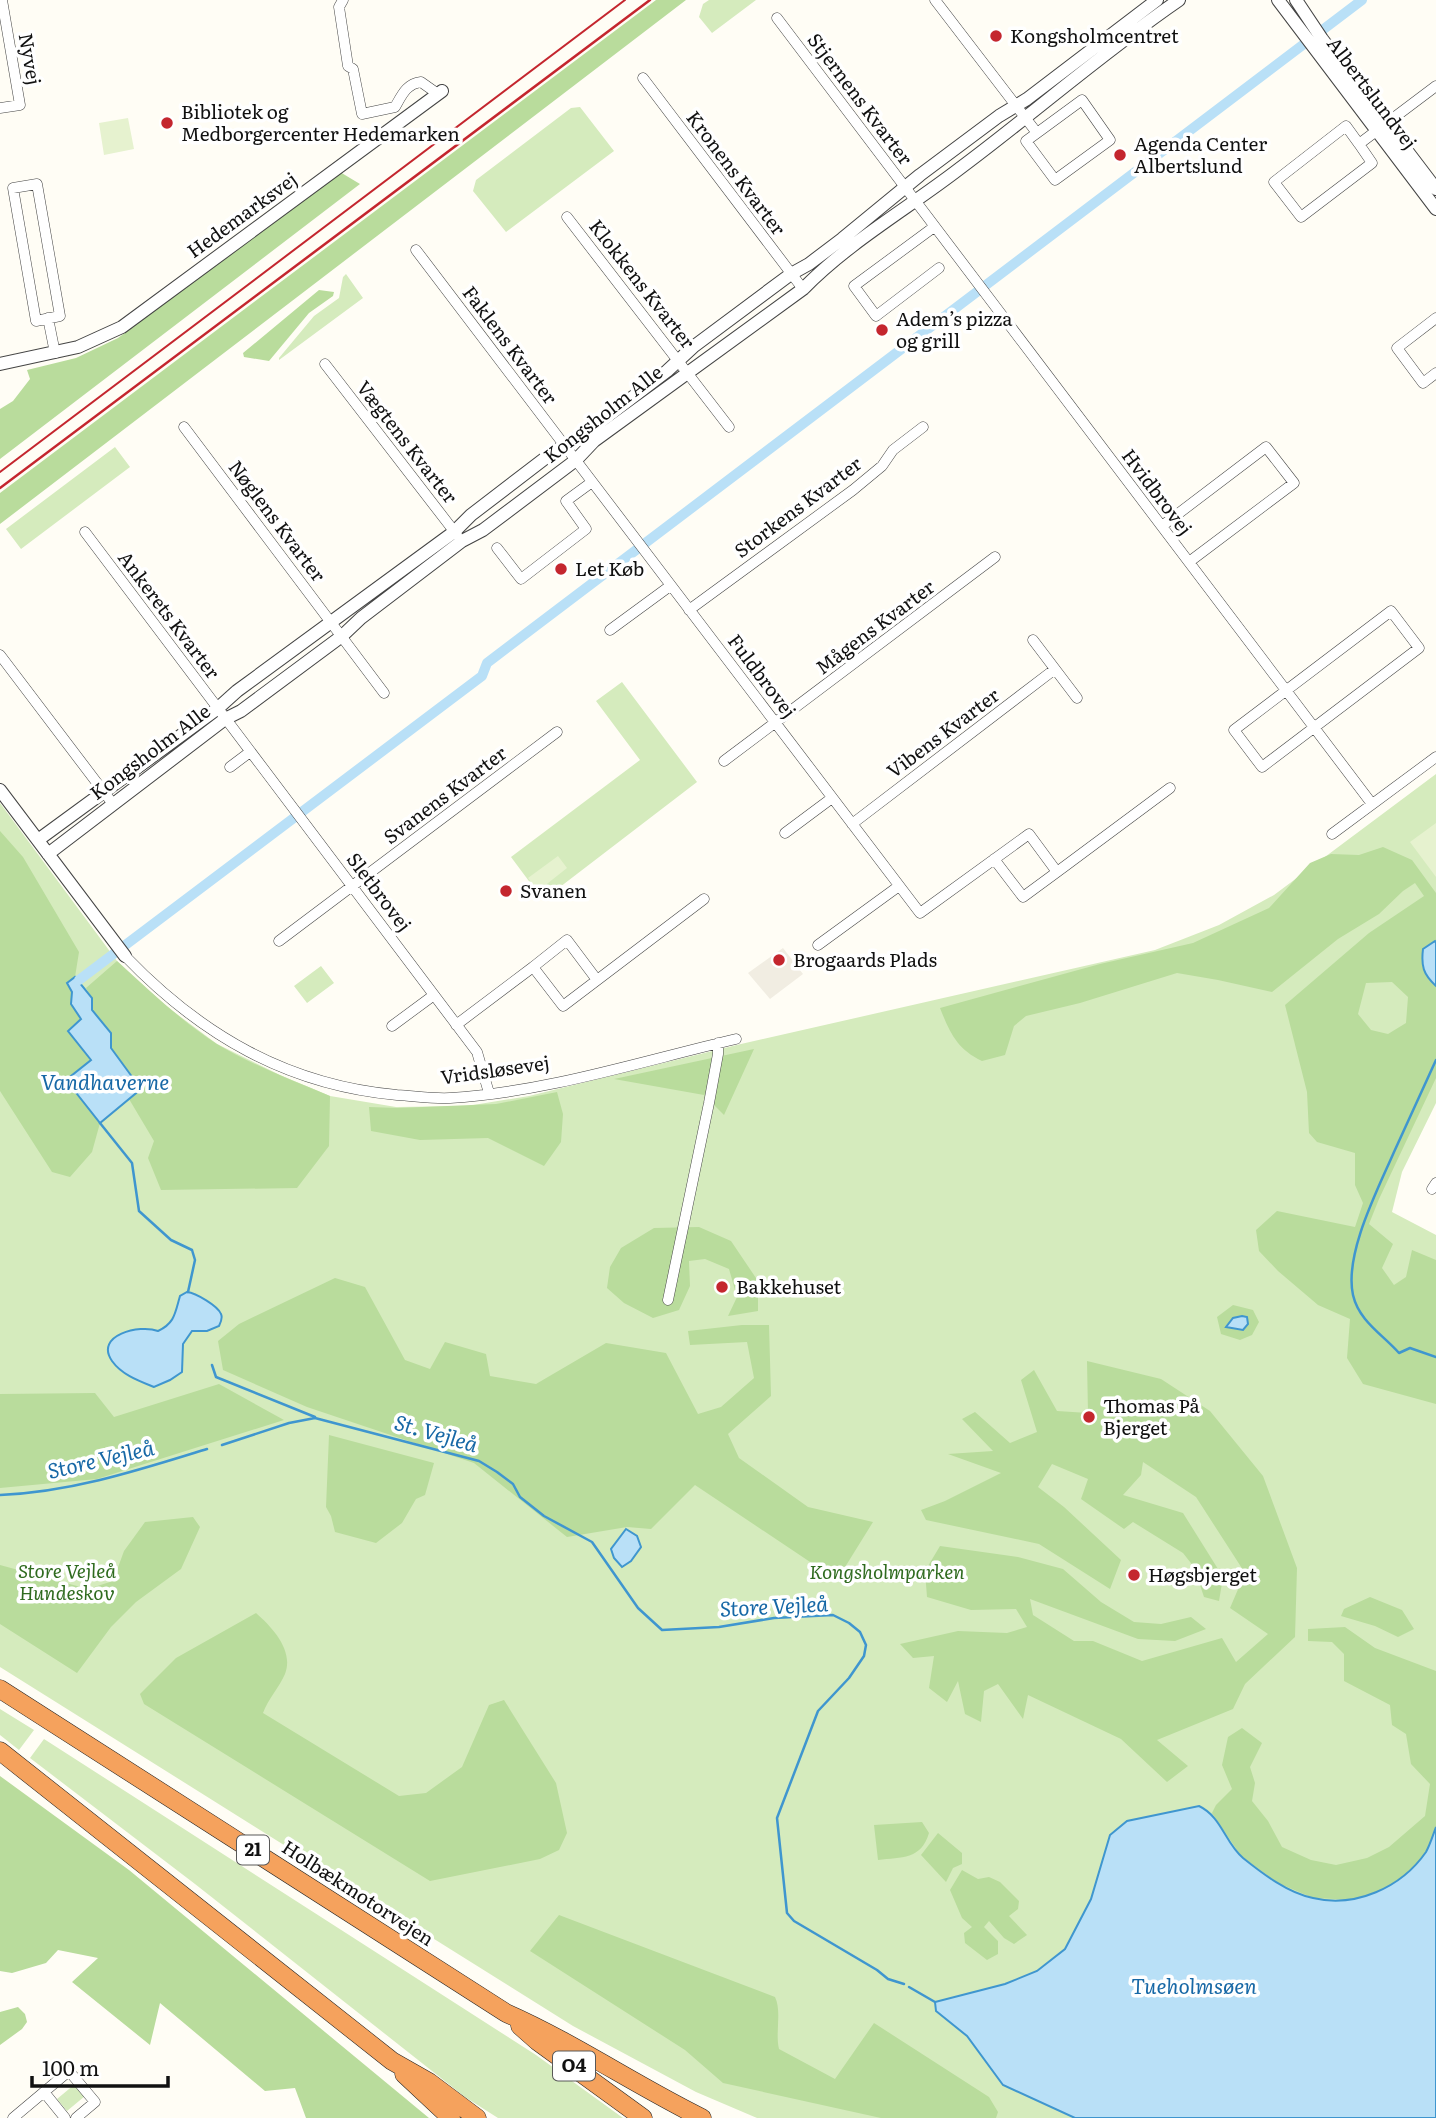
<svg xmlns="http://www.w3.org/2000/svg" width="1436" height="2118" font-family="Literata,serif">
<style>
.green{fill:#d5ebbd}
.forest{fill:#b9dc9c;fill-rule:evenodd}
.pitch{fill:#e6f2cf}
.plaza{fill:#f1ede2}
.water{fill:#b9e0f7;stroke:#3f96cf;stroke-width:2}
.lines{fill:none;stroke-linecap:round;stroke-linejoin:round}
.stream{stroke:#3f96cf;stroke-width:2.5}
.canal{stroke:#b9e0f7;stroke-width:10}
.minor-casing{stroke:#444;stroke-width:11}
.tertiary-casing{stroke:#444;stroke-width:14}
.motorway-casing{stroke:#222;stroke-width:19}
.minor{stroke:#fff;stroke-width:10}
.tertiary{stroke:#fff;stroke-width:12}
.motorway{stroke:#f5a25d;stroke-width:18}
.tram{stroke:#c4262e;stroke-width:2}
.rail{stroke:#c4262e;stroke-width:2.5}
.poi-dot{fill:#c4262e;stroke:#fff;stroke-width:2.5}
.labels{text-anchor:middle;stroke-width:7;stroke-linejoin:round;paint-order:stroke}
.shield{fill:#fff;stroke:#585858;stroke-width:2}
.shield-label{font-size:18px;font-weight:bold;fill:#111}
.poi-label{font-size:19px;fill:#111;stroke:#fff;text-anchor:start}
.street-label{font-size:19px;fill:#111;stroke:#fff}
.park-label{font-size:19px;font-style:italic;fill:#2f6b1f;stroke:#fff}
.water-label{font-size:21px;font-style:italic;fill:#1768a6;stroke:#fff}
</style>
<rect width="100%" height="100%" fill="#fffdf5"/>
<path class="green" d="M709,0H756L712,33L699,17L703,4Z
M580,107L614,151L506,232L473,191L476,180L571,108Z
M346,274L363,298L279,360V358L314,316L339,298L343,277Z
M115,447L130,467L21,549L6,529Z
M622,682L697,782L543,900L511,857L640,760L596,701Z
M1436,774V1103L1402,1172L1392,1212L1436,1235V2118H757L696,2092L573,2026L0,1667V803L117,961L166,1006L217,1044L280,1075L330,1096L396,1107L467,1106L529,1096L741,1044L1155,950L1219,925L1274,895Z
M321,966L334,983L307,1003L294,986Z
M0,1709L34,1730L19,1750L0,1735Z
M44,1739L536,2055L623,2118H498L465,2097L195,1884L30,1758Z
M75,2084L85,2096L67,2111L57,2099Z"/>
<path class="forest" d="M656,0H686L0,524V493Z
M340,172L360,184L0,459V409L13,401L30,379L27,370L76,358L118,338Z
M319,290L334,292L333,296L309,313L269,361L244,357L243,353Z
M0,831L23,857L79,952L75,977L67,983L72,992L71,1004L82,1019L92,1060L66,1081L100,1123L92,1152L70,1177L52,1172L0,1091Z
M1383,847L1412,860L1436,893V1078L1379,1199L1369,1224L1393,1244L1382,1268L1394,1285L1406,1277L1412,1250L1436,1260V1404L1363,1384L1347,1358L1350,1319L1318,1305L1278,1271L1259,1251L1256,1230L1277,1211L1355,1227L1363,1203L1355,1185V1153L1317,1142L1309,1133L1307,1092L1285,1005L1369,933L1424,896L1415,883L1403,891L1379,914L1338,939L1272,992L1218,980L1177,973L1080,1003L1026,1016L1014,1026L1005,1055L982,1061C957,1049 950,1033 940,1008L1100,964L1193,943L1269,908L1310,863L1331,854L1359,855ZM1392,982L1408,997L1406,1023L1388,1034L1371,1030L1358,1014L1366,983Z
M117,961C149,990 181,1021 217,1044C252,1065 292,1080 330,1096L329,1146L297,1188L161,1190L148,1158L154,1141L129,1099L141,1088L111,1048V1033L92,1010V998L86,988Z
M754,1049L724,1115L704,1095L614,1079Z
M557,1092L563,1114L561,1142L544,1166L488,1138L420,1140L371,1131L369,1107L398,1108L496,1104Z
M699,1227L731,1241L758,1281V1311L728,1316L737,1297L729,1269L705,1259L689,1261L690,1286L679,1310L653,1318L624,1303L607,1288L610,1267L621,1248L654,1228Z
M335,1278L365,1287L405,1360L430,1369L445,1342L486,1354L490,1376L536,1384L606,1343L666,1353L698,1414L721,1407L754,1378L747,1342L690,1345L688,1331L742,1325H769L771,1396L728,1434L739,1458L808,1507L873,1522L837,1580L695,1485L651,1529L627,1527L567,1537L474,1463L307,1407L223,1370L218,1341L239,1324Z
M1233,1305L1253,1310L1259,1322L1252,1335L1240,1340L1221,1334L1217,1317Z
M1087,1361L1161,1379L1210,1411L1263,1476L1297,1568L1295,1637L1245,1684L1233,1709L1157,1740L1188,1766L1167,1782L1121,1739L1028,1695L1023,1719L998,1684L984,1691L981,1722L965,1714L958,1681L947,1702L929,1688L934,1656L913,1658L900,1644L958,1631L1007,1633L1027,1627L1016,1609L971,1610L927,1597L925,1571L940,1546L1018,1557L1063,1569L1101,1602L1134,1622L1161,1624L1191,1617L1206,1629L1175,1641L1138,1639L1030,1599L1033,1615L1074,1641H1093L1142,1661L1222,1638L1236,1662L1268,1634L1230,1608L1245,1573L1196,1497L1143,1462L1141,1475L1123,1495L1183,1513L1223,1577L1219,1601L1204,1597L1194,1567L1183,1553L1133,1522L1124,1529L1081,1499L1088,1479L1052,1464L1038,1487L1064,1507L1121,1560L1110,1589L1039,1544L926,1520L921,1510L945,1501L1001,1473L948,1454L993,1451L962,1419L975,1412L1010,1443L1037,1432L1021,1380L1034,1370L1057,1411L1088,1413Z
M219,1384L284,1420L97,1479L0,1488V1394L95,1393L114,1417Z
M329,1435L434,1463L425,1495L416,1499L402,1523L376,1543L335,1532L331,1516L326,1507Z
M193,1517L200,1527L181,1569L136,1602L111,1627L77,1673L0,1624V1565L88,1589L113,1581L124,1551L145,1522Z
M1370,1597L1402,1610L1414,1629L1398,1637L1375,1626L1341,1616L1344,1609Z
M256,1613C273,1628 294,1651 285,1674C279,1688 268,1699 263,1713L399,1796L426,1793L462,1767L489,1705L504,1700L556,1783L567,1833L559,1850L540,1859L430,1881L144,1704L140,1694L176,1658Z
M1345,1627L1375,1648L1436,1671V1827L1427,1851L1409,1872L1386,1888L1356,1900L1313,1898L1278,1883L1241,1856L1212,1813L1216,1805L1232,1789L1222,1765L1228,1737L1242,1728L1262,1743L1250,1767L1255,1783L1252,1801L1268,1821L1282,1847L1311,1860L1336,1865L1367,1858L1389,1847L1425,1816L1430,1784L1411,1764L1406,1734L1392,1725L1390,1705L1344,1681V1654L1332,1642L1308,1641V1629Z
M0,1776L129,1870L429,2118H306L295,2088L265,2091L160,2003L150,2045L72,1982L98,1958L58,1950L46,1963L12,1973L0,1971Z
M922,1822L929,1833C921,1860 902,1857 878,1860L874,1825Z
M938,1833L962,1853V1864L953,1868L946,1882L921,1855Z
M962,1870L978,1879L989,1877L1000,1882L1019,1901L1018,1909L1009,1916L1027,1935L1014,1944L1004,1938L989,1921L984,1927L998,1941V1954L987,1960L965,1943L964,1933L972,1927L962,1918L950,1890Z
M559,1915L775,1997C782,2012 775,2032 779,2049L835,2079L874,2023L989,2097L998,2112L996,2118H881L723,2083L685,2050L530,1951Z
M18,2007L25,2014L27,2022L22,2029L0,2045V2012Z"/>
<path class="pitch" d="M128,118L134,149L104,155L99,123Z
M1436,823V877L1410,842Z
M558,856L567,868L538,891L528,878Z"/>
<path class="plaza" d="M783,948L803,974L770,999L748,973Z"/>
<path class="water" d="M1435,941L1436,942V986C1423,974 1421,966 1423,949Z
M75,977L92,998V1010L111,1033V1048L141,1089L100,1123L66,1080L91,1060L68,1031L81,1019L71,1004L72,992L67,983Z
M187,1292C196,1293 218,1306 221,1314C223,1318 221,1322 219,1326L207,1331H192L183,1344L182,1372L170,1380L154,1387C139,1381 122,1375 112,1361C94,1335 140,1324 158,1331C175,1323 175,1313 180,1296Z
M1242,1316L1247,1317L1248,1324L1243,1330L1226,1327L1233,1318Z
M626,1529L637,1536L641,1547L631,1561L622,1567L614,1558L611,1549Z
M1199,1806C1222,1817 1225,1843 1243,1858C1263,1874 1288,1893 1313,1898C1355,1908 1401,1888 1426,1852C1430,1845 1433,1835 1436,1827V2118H1075L1003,2085L967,2036L936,2011L935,2002L1005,1984L1037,1971L1065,1949L1091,1899L1110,1835L1127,1821Z"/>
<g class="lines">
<path class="stream" d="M1436,1060C1422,1091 1408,1121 1394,1152C1378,1189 1344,1254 1353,1295C1359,1321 1382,1334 1399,1353L1410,1348L1436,1357
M100,1123L132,1163L139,1211L171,1240L192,1250L195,1260L188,1292
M212,1365L216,1377L315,1417
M222,1445L289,1423L315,1418L479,1461L497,1472L513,1484L520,1497L544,1516L592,1542L638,1608L662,1630L719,1627L774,1618L833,1615L849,1623L860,1632L866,1645L864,1656L849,1678L818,1711L777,1818L787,1913L794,1921L877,1970L888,1979L904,1984
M0,1495C72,1492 139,1470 207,1449
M909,1987L935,2002"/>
<path class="canal" d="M79,980L482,676L487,663L1362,0"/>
<g class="minor-casing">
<path id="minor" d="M343,0L339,7L348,66L353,69L362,114L395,107C402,95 406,84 421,82L438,94
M935,0L1037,133L1026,141L1055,180L1110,140L1082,100L1037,133
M777,18L1372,804
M643,78L803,289
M0,108L20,105L2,0
M1359,144L1372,163L1301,217L1274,182L1346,126L1359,144L1436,86
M37,184L60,316L36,321L13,188Z
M567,217L729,427
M934,227L854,286L876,316L939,268
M416,250L920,913L1029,834L1057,872L1170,788
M48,318L55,353
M1436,318L1397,348L1423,383L1436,373
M325,364L457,535
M184,427L384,693
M1162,526L1266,447L1294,483L1189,562
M85,532L477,1052L489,1093
M497,548L521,579L586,529L566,501L592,482
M689,610L853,490L882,466L893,450L923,427
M1391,611L1419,648L1262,767L1234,730Z
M610,630L670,586
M1033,640L1077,698
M0,655L113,804
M724,761L995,557
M230,767L250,752
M852,824L1055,669
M785,833L832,798
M1332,834L1436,757
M994,859L1023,897L1057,872
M279,941L557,732
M818,945L899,886
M125,956C201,1035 287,1085 397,1095C415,1096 433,1099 450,1098C547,1092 642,1061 736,1039
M533,967L567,940L597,980
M456,1025L533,967L563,1006L704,899
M392,1026L434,995
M1432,1189L1436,1183
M668,1300L709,1103L718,1054V1043
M44,2092L65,2118
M13,2118L69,2071L95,2102L76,2118"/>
</g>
<g class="tertiary-casing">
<path id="tertiary" d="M1278,0L1436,209
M1296,0L1322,39L1436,189
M0,364L78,347L122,327L442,91
M0,790L125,956
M38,840L217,709L237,691L454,532L471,515L548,456L588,431L667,371L693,347L791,274L809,264L842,239L920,175L999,116L1027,99L1157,0
M48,854L225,719L241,711L342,636L361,618L462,541L483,530L576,460L594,441L803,289C849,242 907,209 959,169C1033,114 1103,52 1179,0"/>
</g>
<g class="motorway-casing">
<path id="motorway" d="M0,1689L506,2013C574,2043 635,2085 702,2118
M0,1751L392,2061L429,2082L477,2118
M520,2026L537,2041L643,2118
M404,2074L451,2118"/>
</g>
<use href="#minor" class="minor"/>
<use href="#tertiary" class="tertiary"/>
<use href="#motorway" class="motorway"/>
<path class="tram" d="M0,472L625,0"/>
<path class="rail" d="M0,488L650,0"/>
</g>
<g class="poi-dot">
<circle cx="996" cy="36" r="7"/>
<circle cx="167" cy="123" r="7"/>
<circle cx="1120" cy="155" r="7"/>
<circle cx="882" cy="330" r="7"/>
<circle cx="561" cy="569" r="7"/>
<circle cx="506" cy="891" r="7"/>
<circle cx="779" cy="960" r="7"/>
<circle cx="722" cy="1287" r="7"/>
<circle cx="1089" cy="1417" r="7"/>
<circle cx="1134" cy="1575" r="7"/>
</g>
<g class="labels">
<g class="shield">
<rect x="237" y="1835.5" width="32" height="29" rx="5"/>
<rect x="553" y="2051.5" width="42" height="29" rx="5"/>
</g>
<g class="shield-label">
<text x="253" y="1856">21</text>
<text x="574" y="2072">O4</text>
</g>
<g class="poi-label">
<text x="1010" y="43">Kongsholmcentret</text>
<text x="181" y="119">Bibliotek og<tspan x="181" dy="22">Medborgercenter Hedemarken</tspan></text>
<text x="1134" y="151">Agenda Center<tspan x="1134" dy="22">Albertslund</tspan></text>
<text x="896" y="326">Adem’s pizza<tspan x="896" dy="22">og grill</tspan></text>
<text x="575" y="576">Let Køb</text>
<text x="520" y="898">Svanen</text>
<text x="793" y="967">Brogaards Plads</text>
<text x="736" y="1294">Bakkehuset</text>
<text x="1103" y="1413">Thomas På<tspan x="1103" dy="22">Bjerget</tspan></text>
<text x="1148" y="1582">Høgsbjerget</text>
</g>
<g class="street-label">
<text transform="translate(30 59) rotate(80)" y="7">Nyvej</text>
<text transform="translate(1372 93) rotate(53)" y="7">Albertslundvej</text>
<text transform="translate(860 99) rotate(53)" y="7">Stjernens Kvarter</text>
<text transform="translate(736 173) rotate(53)" y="7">Kronens Kvarter</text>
<text transform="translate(242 215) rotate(-36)" y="7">Hedemarksvej</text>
<text transform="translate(642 284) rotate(52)" y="7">Klokkens Kvarter</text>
<text transform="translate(510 345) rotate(53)" y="7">Faklens Kvarter</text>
<text transform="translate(603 414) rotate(-38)" y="7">Kongsholm Alle</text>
<text transform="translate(407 442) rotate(52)" y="7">Vægtens Kvarter</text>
<text transform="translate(1157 492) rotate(53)" y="7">Hvidbrovej</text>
<text transform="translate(798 507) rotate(-37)" y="7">Storkens Kvarter</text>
<text transform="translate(277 521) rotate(53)" y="7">Nøglens Kvarter</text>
<text transform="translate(169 615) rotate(53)" y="7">Ankerets Kvarter</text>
<text transform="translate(875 627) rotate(-37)" y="7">Mågens Kvarter</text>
<text transform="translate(762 676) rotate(53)" y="7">Fuldbrovej</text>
<text transform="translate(943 733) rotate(-37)" y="7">Vibens Kvarter</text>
<text transform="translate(150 752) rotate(-37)" y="7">Kongsholm Alle</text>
<text transform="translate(445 795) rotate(-37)" y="7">Svanens Kvarter</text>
<text transform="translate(379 892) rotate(53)" y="7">Sletbrovej</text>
<text transform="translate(495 1070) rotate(-8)" y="7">Vridsløsevej</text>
<text transform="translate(358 1893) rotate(33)" y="7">Holbækmotorvejen</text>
</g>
<g class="park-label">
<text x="67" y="1578">Store Vejleå<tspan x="67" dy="22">Hundeskov</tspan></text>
<text x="887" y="1579">Kongsholmparken</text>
</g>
<g class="water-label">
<text x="105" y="1090">Vandhaverne</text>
<text transform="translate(436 1434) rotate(16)" y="7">St. Vejleå</text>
<text transform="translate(101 1460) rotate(-13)" y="7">Store Vejleå</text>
<text transform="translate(774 1607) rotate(-3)" y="7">Store Vejleå</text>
<text x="1194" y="1994">Tueholmsøen</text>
</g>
</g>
<path d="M32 2076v10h136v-10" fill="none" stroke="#111111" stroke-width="3.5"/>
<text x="42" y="2076" font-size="21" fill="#111111" stroke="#ffffff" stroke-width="5" paint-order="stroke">100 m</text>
</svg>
